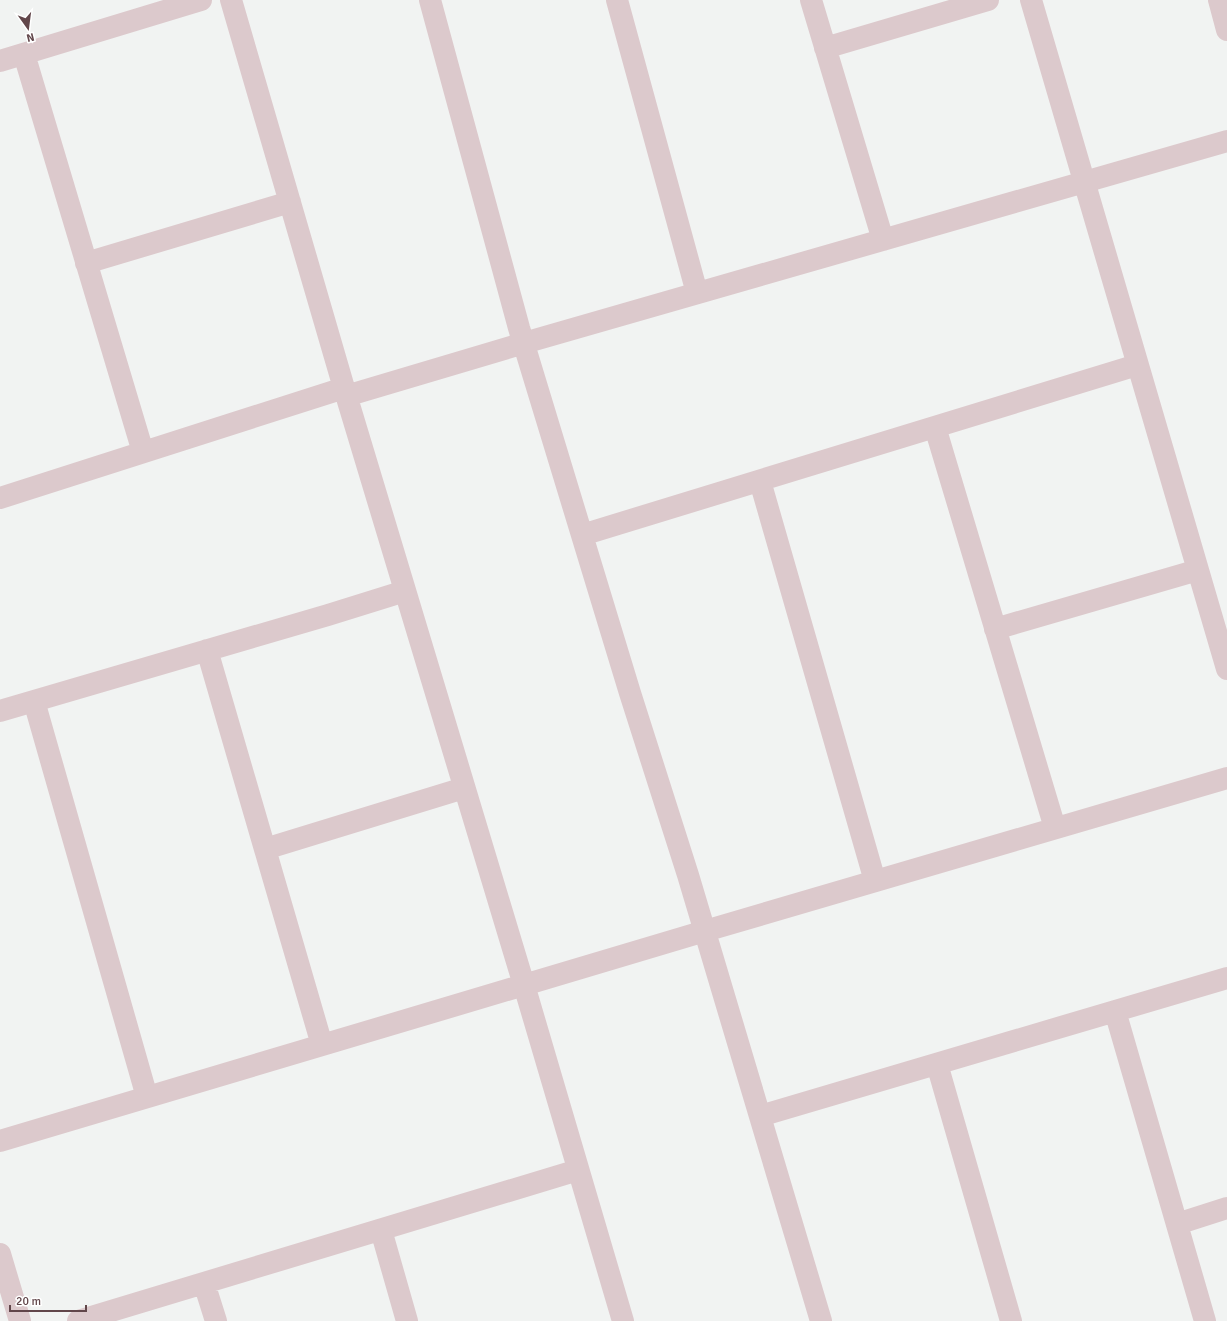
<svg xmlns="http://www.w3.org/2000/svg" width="1227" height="1321" font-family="Signika,sans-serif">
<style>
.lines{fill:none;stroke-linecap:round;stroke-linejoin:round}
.minor{stroke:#dcc9cc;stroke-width:22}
</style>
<rect width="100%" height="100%" fill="#f1f3f2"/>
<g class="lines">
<path class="minor" d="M231,0L344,388L524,985L623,1321
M430,0L519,328L630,693L688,875L821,1321
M617,0L697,293
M811,0L883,240
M1031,0L1227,669
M1219,0L1227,30
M825,48L988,0
M24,54L143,452
M0,61L201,0
M86,263L290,202
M346,396L524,343L1227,141
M935,427L1055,828
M760,481L875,881
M0,498L344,388
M582,535L1137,365
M995,629L1198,570
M207,650L322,1045
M34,701L147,1097
M0,711L328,615L405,591
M265,849L464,788
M1115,1011L1205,1321
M937,1064L1011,1321
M760,1116L1227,978
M0,1141L705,931L1227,778
M1177,1224L1227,1208
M381,1230L407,1321
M0,1254L20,1321
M204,1283L216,1321
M78,1321L578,1170"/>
</g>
<g transform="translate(28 28) rotate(166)" stroke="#ffffff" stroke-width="3" paint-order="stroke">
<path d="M0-3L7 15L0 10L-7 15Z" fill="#61464a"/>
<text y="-6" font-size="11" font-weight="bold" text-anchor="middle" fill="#61464a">N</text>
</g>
<path d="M10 1305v6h76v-6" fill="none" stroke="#61464a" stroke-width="2"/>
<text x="16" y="1305" font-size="12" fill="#61464a" stroke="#ffffff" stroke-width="3" paint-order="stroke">20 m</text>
</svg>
